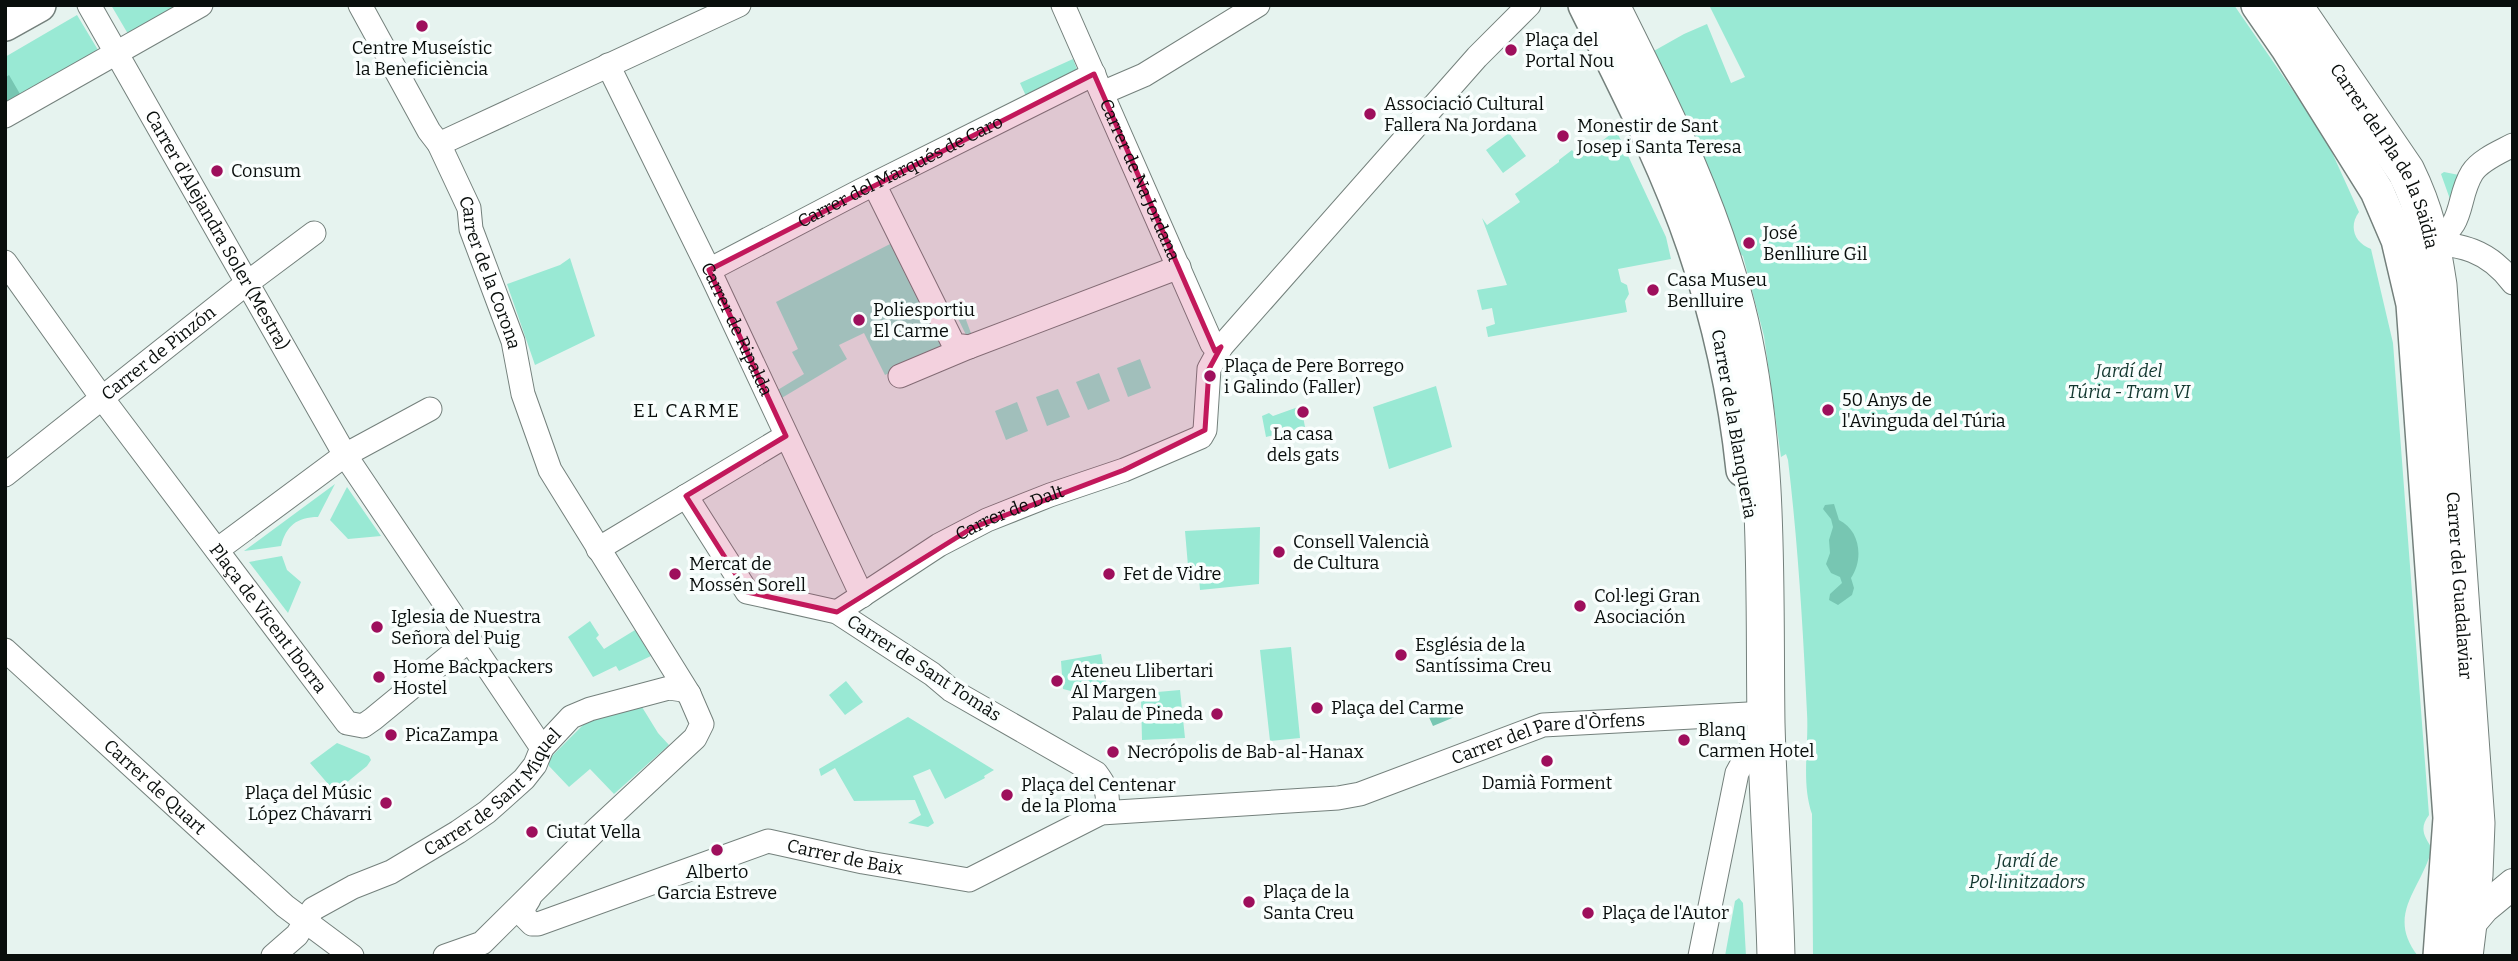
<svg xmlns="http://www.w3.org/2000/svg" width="2518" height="961" font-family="Bitter,serif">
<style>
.green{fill:#99e9d4}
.water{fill:#77c6b2}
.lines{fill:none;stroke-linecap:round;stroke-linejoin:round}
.minor-casing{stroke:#74807c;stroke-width:25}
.tertiary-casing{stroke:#74807c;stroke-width:32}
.secondary-casing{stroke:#74807c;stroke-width:36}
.primary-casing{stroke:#74807c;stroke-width:39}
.minor{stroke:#fff;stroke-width:23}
.tertiary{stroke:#fff;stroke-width:30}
.secondary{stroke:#fff;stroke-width:33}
.primary{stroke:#fff;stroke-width:37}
.marked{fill:#c2185b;fill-opacity:0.2;stroke:#c2185b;stroke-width:5;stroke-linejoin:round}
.poi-dot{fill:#9e0f5c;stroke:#f9fefd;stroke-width:2.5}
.labels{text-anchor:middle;stroke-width:7;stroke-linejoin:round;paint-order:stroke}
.poi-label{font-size:18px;fill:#090e0c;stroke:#f9fefd;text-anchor:start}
.street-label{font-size:18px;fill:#090e0c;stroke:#f9fefd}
.park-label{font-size:18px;font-style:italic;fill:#12372f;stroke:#f9fefd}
.neighbourhood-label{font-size:19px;letter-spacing:2px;fill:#090e0c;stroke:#f9fefd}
</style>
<rect width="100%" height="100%" fill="#e6f3ef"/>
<path class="green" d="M111,5H189L131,39Z
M1709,5H2234L2325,137L2359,212C2348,227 2355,243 2371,249L2393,343L2429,815C2419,828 2424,836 2432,848C2422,889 2385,914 2418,956H1813L1812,814C1801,782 1809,746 1807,713C1803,628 1798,544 1788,460L1786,454L1781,457L1764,336L1743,256L1729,244L1652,52L1684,34L1707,24L1731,83L1745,77Z
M77,15L101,55L5,109V57Z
M1073,59L1078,72L1026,96L1020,83Z
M1616,130L1666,237L1671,259L1618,269L1621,282L1627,285L1629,294L1625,301L1627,312L1488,337L1486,327L1495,324L1492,308L1482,310L1477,290L1507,285L1482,218L1487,225L1520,202L1515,194L1559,162V160L1572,150L1579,159Z
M1509,133L1526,156L1503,173L1486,150Z
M2444,172L2459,175L2451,202L2441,174Z
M894,242L919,292L916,294L918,299L945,345L885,375L864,333L839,345L847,359L780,399L776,391L804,374L792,352L798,349L776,302Z
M570,258L595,336L535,365L507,284L560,265Z
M959,301L972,336L967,337L951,304Z
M1140,359L1151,388L1128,397L1117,368Z
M1099,373L1110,401L1088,410L1076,382Z
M1436,386L1452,447L1389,469L1373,407Z
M1058,389L1070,417L1047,426L1036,397Z
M1017,402L1028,431L1006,440L995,411Z
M1301,406L1305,427L1266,437L1262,416L1269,413L1273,416Z
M335,484L318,517C297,517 286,526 281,546L244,551Z
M347,487L381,536L348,539L330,520Z
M1260,527L1259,584L1200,590L1198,566H1188L1185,531Z
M282,556L287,570L301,582L288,613L249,562Z
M590,621L599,635L596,638L604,649L635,630L651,656L619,671L616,666L593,677L568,637Z
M1291,647L1300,738L1270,741L1260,650Z
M1101,654L1107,687L1071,691L1063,689L1061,661Z
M846,681L863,702L845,715L829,695Z
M1180,690L1185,738L1142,740L1141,698L1146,693Z
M642,707L658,733L669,745L614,794L590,769L569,787L549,766V759L586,722Z
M908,717L994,770L984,776L985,778L945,799L930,769L913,776L934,823L928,827L908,823L921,815L915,800L854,801L835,768L821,776L819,769Z
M337,743L369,756L371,760L367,766L335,792L310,763Z
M1739,898L1743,903L1746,956H1725L1735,901Z"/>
<path class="water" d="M9,75L20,94L5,102V78Z
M1834,504L1839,520C1860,530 1864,559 1851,578L1854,588L1852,595L1838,605L1829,600L1830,594L1842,583L1840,577L1831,573L1826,564L1830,553L1829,540L1833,527L1831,519L1823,509L1825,505Z
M1451,703L1457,716L1433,726L1427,713Z"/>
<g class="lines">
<g class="minor-casing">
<g id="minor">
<path id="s1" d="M89,5L345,455L542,748"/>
<path id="s2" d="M360,5L429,131L439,144L469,208L471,229L513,341L523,394L550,470L689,694L702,724L695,738L596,830L482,943L445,956"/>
<path id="s3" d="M1063,5L1212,344L1217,349L1221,347"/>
<path id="s4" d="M608,65L709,270L862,596"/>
<path d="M1102,93L1144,75L1258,5"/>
<path d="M5,116L201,5"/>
<path d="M439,144L739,5"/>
<path d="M874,184L954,345L969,347"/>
<path d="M2421,241C2461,245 2488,249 2513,283"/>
<path d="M2432,242C2466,226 2456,199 2472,173C2480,160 2500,152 2513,145"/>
<path id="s5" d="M5,262L102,398L347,723L363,726L373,719L468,641"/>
<path id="s6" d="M709,270L860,191L1094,74"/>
<path d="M900,376L969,347L1179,267"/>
<path id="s7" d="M5,475L247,283L314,233"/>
<path d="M598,549L786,436"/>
<path d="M217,550L345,455L430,409"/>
<path id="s8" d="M837,612L939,545L987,520L1050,495L1124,470L1201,437L1205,430L1209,369L1221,347L1477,57L1529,5"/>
<path id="s9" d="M5,650L285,906L352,956"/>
<path id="s10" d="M1101,813L1338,798L1360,794L1543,725L1767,713"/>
<path id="s11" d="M529,899L524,907V916L532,924H538L768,841L863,862L969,880L1097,815L1107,808C1109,792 1105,785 1096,773L951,690L932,674L837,612L747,592L686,496"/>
<path id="s12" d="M273,956L297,935L313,909L353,887L391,872L458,832L487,812L524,779L535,765L542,748L571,717L590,709L669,688L683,690L689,694"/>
<path d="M1700,956L1737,773L1765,723"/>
</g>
</g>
<g class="tertiary-casing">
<path id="tertiary" d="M2467,928L2484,908L2513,884"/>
</g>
<g class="secondary-casing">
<path id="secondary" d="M1585,5C1624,84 1666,164 1694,247C1719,320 1735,394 1743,470
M2258,5L2287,47L2377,191L2398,240L2413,304L2450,818L2440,956
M5,24L39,5"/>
</g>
<g class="primary-casing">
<g id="primary">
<path id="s13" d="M2293,5L2406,171C2426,212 2431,240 2438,285L2476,823L2474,875L2464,956"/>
<path d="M1613,10C1664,112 1714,211 1740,323C1770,455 1764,589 1766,723C1768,801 1774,878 1776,956"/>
</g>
</g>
<use href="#minor" class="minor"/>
<use href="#tertiary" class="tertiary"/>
<use href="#secondary" class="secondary"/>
<use href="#primary" class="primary"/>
</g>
<path class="marked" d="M1094,74L1215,351L1221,347L1209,369L1205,430L1124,470L972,528L837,612L747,592L686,496L786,436L709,270Z"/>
<g class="poi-dot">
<circle cx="422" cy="26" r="7"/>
<circle cx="1511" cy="50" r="7"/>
<circle cx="1370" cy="114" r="7"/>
<circle cx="1563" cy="136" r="7"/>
<circle cx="217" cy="171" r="7"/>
<circle cx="1749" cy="243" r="7"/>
<circle cx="1653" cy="290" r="7"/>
<circle cx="859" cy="320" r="7"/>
<circle cx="1210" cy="376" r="7"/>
<circle cx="1828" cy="410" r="7"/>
<circle cx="1303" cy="412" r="7"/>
<circle cx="1279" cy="552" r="7"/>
<circle cx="675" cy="574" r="7"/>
<circle cx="1109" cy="574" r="7"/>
<circle cx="1580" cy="606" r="7"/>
<circle cx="377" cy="627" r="7"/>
<circle cx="1401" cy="655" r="7"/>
<circle cx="379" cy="677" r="7"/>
<circle cx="1057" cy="681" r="7"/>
<circle cx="1317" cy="708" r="7"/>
<circle cx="1217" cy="714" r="7"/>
<circle cx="391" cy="735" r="7"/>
<circle cx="1684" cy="740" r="7"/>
<circle cx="1113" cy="752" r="7"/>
<circle cx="1547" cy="761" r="7"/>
<circle cx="1007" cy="795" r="7"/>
<circle cx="386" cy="803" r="7"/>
<circle cx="532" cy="832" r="7"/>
<circle cx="717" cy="850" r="7"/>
<circle cx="1249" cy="902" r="7"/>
<circle cx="1588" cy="913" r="7"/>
</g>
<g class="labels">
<g class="poi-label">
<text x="1525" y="46">Plaça del<tspan x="1525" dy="21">Portal Nou</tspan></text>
<text x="422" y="54" text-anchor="middle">Centre Museístic<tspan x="422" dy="21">la Beneficiència</tspan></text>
<text x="1384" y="110">Associació Cultural<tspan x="1384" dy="21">Fallera Na Jordana</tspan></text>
<text x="1577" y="132">Monestir de Sant<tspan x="1577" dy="21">Josep i Santa Teresa</tspan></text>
<text x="231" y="177">Consum</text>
<text x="1763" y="239">José<tspan x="1763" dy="21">Benlliure Gil</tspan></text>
<text x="1667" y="286">Casa Museu<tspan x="1667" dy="21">Benlluire</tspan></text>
<text x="873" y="316">Poliesportiu<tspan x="873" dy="21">El Carme</tspan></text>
<text x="1224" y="372">Plaça de Pere Borrego<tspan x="1224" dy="21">i Galindo (Faller)</tspan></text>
<text x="1842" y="406">50 Anys de<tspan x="1842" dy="21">l'Avinguda del Túria</tspan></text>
<text x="1303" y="440" text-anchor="middle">La casa<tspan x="1303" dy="21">dels gats</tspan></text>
<text x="1293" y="548">Consell Valencià<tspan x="1293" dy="21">de Cultura</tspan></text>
<text x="689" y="570">Mercat de<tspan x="689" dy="21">Mossén Sorell</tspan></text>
<text x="1123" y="580">Fet de Vidre</text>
<text x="1594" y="602">Col·legi Gran<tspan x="1594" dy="21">Asociación</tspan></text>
<text x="391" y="623">Iglesia de Nuestra<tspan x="391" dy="21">Señora del Puig</tspan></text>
<text x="1415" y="651">Església de la<tspan x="1415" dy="21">Santíssima Creu</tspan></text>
<text x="393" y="673">Home Backpackers<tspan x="393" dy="21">Hostel</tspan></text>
<text x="1071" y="677">Ateneu Llibertari<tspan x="1071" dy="21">Al Margen</tspan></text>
<text x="1331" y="714">Plaça del Carme</text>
<text x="1203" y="720" text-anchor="end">Palau de Pineda</text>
<text x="1698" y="736">Blanq<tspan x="1698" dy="21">Carmen Hotel</tspan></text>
<text x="405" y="741">PicaZampa</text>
<text x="1127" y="758">Necrópolis de Bab-al-Hanax</text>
<text x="1547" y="789" text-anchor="middle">Damià Forment</text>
<text x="1021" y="791">Plaça del Centenar<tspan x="1021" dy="21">de la Ploma</tspan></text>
<text x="372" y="799" text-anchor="end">Plaça del Músic<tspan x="372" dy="21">López Chávarri</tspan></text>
<text x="546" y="838">Ciutat Vella</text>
<text x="717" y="878" text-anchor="middle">Alberto<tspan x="717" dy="21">Garcia Estreve</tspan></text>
<text x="1263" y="898">Plaça de la<tspan x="1263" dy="21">Santa Creu</tspan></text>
<text x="1602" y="919">Plaça de l'Autor</text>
</g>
<g class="street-label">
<text dy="6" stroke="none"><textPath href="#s13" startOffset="178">Carrer del Pla de la Saïdia</textPath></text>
<text dy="6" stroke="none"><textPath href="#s6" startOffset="215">Carrer del Marqués de Caro</textPath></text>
<text dy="6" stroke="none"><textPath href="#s3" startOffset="191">Carrer de Na Jordana</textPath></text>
<text dy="6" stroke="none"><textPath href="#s1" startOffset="259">Carrer d'Alejandra Soler (Mestra)</textPath></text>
<text dy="6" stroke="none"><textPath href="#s2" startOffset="299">Carrer de la Corona</textPath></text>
<text dy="6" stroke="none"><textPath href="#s4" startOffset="294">Carrer de Ripalda</textPath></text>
<text dy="6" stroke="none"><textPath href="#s7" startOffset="196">Carrer de Pinzón</textPath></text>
<text transform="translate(1734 424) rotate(80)" y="6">Carrer de la Blanqueria</text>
<text dy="6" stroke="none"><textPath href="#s8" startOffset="200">Carrer de Dalt</textPath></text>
<text dy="6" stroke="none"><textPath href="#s13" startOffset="621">Carrer del Guadalaviar</textPath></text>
<text dy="6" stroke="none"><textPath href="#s5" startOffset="443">Plaça de Vicent Iborra</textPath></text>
<text transform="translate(924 668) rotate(33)" y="6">Carrer de Sant Tomàs</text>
<text dy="6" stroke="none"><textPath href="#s10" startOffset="458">Carrer del Pare d'Òrfens</textPath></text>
<text dy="6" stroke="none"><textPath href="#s9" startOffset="203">Carrer de Quart</textPath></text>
<text dy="6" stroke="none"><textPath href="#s12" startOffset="280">Carrer de Sant Miquel</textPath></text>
<text dy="6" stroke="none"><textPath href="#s11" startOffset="359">Carrer de Baix</textPath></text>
</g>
<g class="park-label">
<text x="2129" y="377">Jardí del<tspan x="2129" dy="21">Túria - Tram VI</tspan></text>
<text x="2027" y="867">Jardí de<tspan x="2027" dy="21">Pol·linitzadors</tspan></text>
</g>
<g class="neighbourhood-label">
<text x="687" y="417">EL CARME</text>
</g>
</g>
<rect width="2518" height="961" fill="none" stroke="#090e0c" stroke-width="14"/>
</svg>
